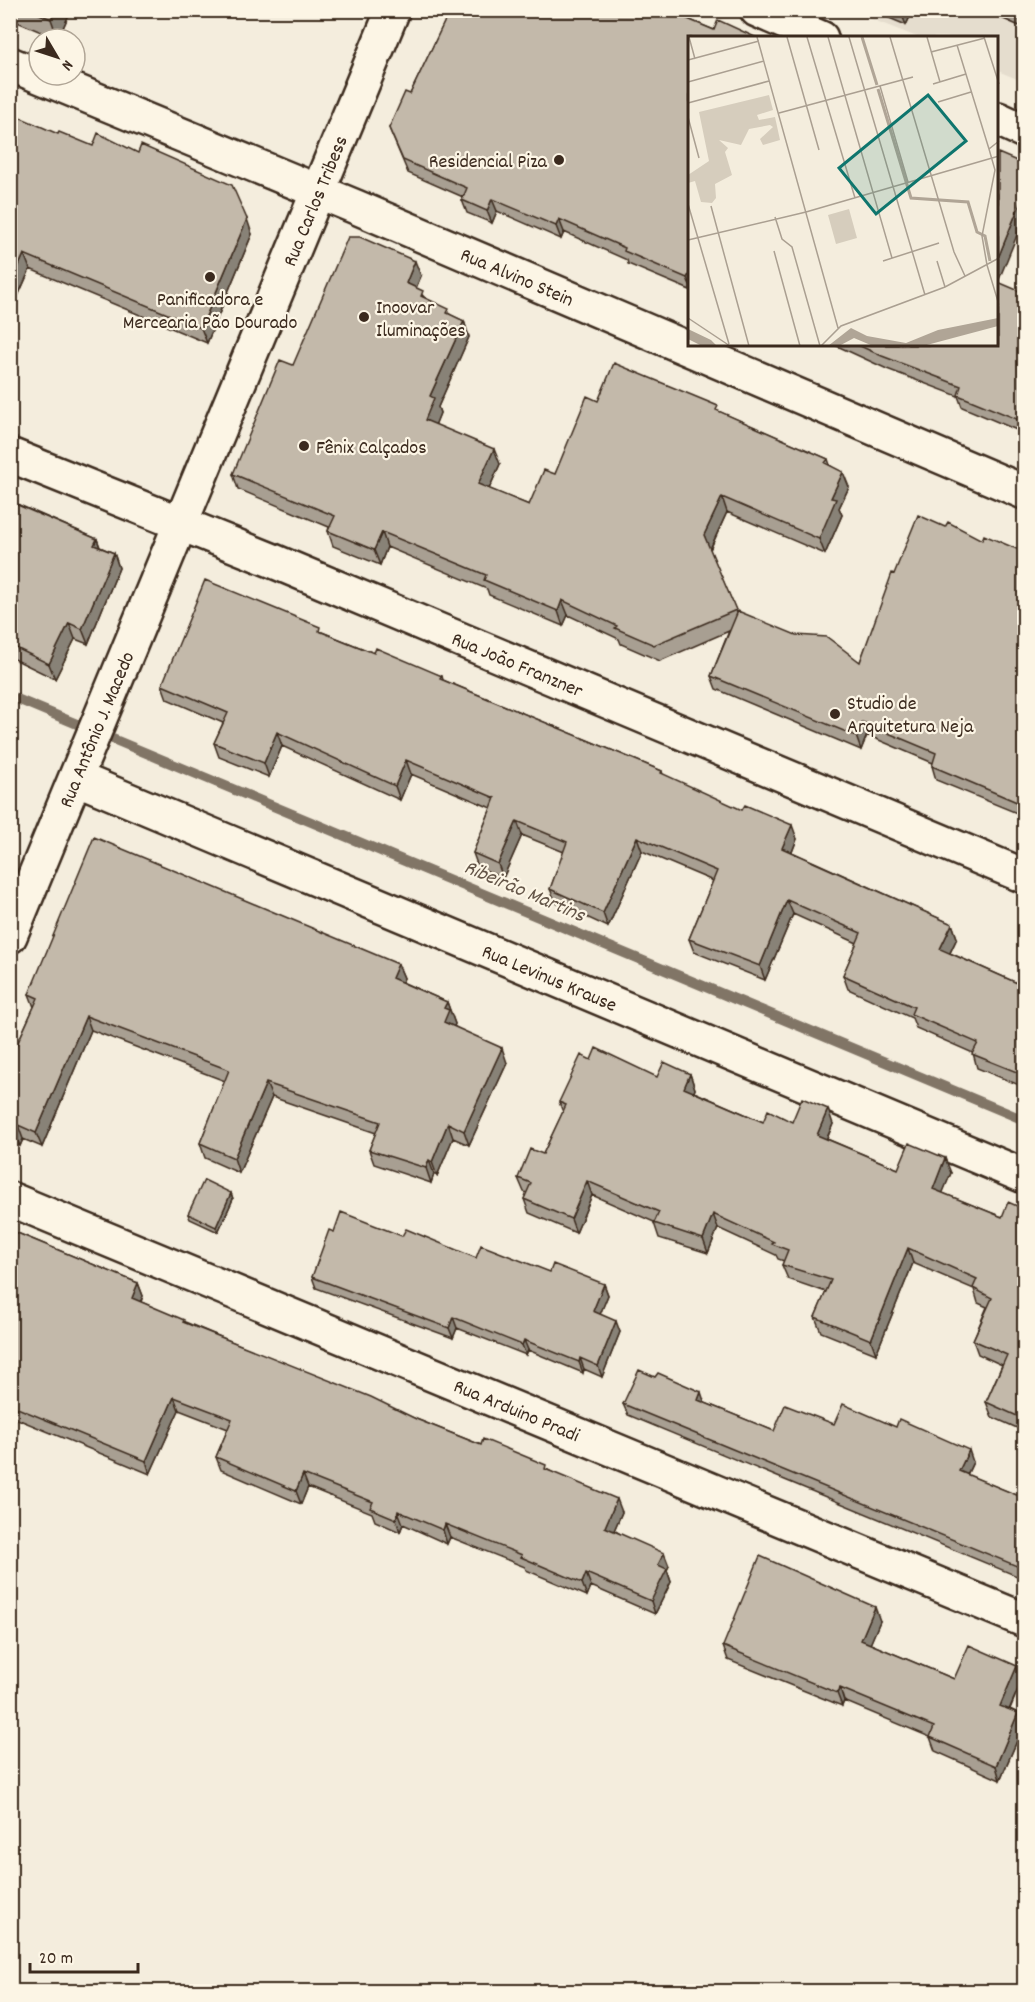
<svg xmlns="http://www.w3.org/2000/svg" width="1035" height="2002" font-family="Dekko,sans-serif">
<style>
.built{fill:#e5ddce}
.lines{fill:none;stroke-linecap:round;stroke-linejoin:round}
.stream{stroke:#817466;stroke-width:10}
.minor-casing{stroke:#3b2a1e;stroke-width:38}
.minor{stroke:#fcf5e5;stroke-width:33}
.wall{fill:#a89f92;stroke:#3b2a1e;stroke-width:1.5}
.shaded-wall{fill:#888277;stroke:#3b2a1e;stroke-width:1.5}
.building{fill:#c3b9aa;stroke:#3b2a1e;stroke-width:1.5}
.poi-dot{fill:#3b2a1e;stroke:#fcf5e5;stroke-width:2}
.labels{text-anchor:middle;stroke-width:4.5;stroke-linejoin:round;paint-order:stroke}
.poi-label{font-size:20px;fill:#3b2a1e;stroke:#fcf5e5;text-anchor:start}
.street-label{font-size:20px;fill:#3b2a1e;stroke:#fcf5e5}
.water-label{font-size:21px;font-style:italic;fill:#645548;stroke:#fcf5e5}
.inset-river{fill:none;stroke:#b0a596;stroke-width:3}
.inset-road{fill:none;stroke:#aa9f91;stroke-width:1.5}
.view{fill:#0f766e;fill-opacity:0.15;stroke:#0f766e;stroke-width:3}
.inset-edge{fill:none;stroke:#3b2a1e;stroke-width:3}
</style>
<rect width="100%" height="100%" fill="#f4eddd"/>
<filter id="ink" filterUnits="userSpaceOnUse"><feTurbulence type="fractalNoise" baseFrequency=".0167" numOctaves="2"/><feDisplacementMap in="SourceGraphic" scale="12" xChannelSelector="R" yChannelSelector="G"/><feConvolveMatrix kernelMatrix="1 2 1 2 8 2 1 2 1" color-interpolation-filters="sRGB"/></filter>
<g filter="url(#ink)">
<path class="built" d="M851,11H1024V82L998,71V38L917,37Z"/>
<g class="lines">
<path class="stream" d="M10,696L1024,1120"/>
<g class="minor-casing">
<g id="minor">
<path d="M757,10L821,38"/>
<path id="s1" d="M10,64L356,207L1024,492"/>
<path d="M998,119L1024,131"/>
<path id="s2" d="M10,455L271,560L1024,876"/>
<path id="s3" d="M76,778L1024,1176"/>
<path id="s4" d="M10,936L393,10"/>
<path id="s5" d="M10,1199L1024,1620"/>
</g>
</g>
<use href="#minor" class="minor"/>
</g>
<path class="wall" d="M10,10H71L58,39L10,19Z
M432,10H666L714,30L757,38H690V290L628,264L627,260L564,232L561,239L497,211L492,223L467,213L462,200L463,197L408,173L389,128L410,94L447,17Z
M870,10H913L906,25Z
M983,10H1024V28Z
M10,113L252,234L207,343L30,269L10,314Z
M421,276L416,288L425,298L451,315L464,321L469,337L438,407L440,413L435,425L500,464L489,489L529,505L555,474L598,401L720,412L828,459L830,465L849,487L839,508L842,515L825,554L727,512L710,550L737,613L860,662L894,574L945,527L982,540L1024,552V816L936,780L932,766L933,763L867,735L861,750L716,689L711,676L729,631L660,661L621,644L619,639L568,615L563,626L489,595L487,589L387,547L380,565L333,546L328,531L329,527L238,489L233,474L293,365Z
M1024,293V433L962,407L958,396L887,369L835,345H998Z
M10,497L15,499L17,504L97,539L100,547L114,553L119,568L88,644L75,639L55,679L10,657Z
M322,632L374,653L442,676L443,680L662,771L663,775L797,839L792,852L952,924L957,938L950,953L1017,983L1024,965V1087L977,1068L973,1053L916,1028L912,1018L848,989L843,975L857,943L793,914L765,980L694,952L689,939L713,881L642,851L608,927L556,903L550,889L564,852L522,835L503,878L478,867L473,853L491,808L411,774L400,800L282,746L269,777L219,757L214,743L223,723L167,699L162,685Z
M398,964L404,978L402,982L447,1002L455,1024L454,1026L507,1063L469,1145L453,1138L437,1176L434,1174L431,1183L374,1164L369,1150L376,1133L272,1097L239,1173L205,1158L200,1143L225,1081L91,1030L42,1147L23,1139L20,1146L10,1142V1060L34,1007L29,994Z
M591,1060L657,1077L690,1074L695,1089L694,1092L763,1122H792L833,1124L827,1139L898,1169L951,1173L942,1193L1002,1217L1024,1209V1431L992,1417L986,1402L1002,1365L978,1354L973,1340L987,1307L978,1303L974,1289L913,1263L876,1354L821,1332L815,1317L826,1292L788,1279L782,1265L784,1261L778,1259L776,1255L718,1228L708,1253L659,1238L654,1223V1222L592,1195L576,1233L529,1213L524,1199L527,1193L524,1192L518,1178L543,1154L563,1112L559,1102Z
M231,1193L233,1199L218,1232L190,1219L188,1214Z
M10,1230L138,1283L143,1296L141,1302L185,1322L416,1419L481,1445L548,1470L622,1512L614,1530L669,1566L667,1570L671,1582L655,1614L591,1586L587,1596L526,1570L525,1567L450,1537L447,1544L403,1524L400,1532L375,1521L372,1513L308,1487L301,1504L221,1470L216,1457L228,1429L179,1410L150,1474L10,1416Z
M334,1232L402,1236L476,1258L550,1272L604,1284L608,1295L600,1314L620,1332L602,1377L584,1369L583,1373L528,1350L526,1355L457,1328L453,1338L316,1288L312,1277Z
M655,1377L705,1403L774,1431L834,1424L973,1462L967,1475L1024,1498V1579L628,1415L623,1404Z
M880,1621L870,1644L954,1679L1022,1680L1010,1709L1018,1713L1023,1727L1000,1780L935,1751L930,1737L844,1701L842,1706L728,1660L723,1646Z"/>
<path class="shaded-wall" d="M55,10H71L58,39L51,19Z
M900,10H913L906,25Z
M1024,194V218L998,282V258Z
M492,199L497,211L492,223L487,211Z
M247,219L252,234L207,343L201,328Z
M559,219L564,232L561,239L556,226Z
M24,254L30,269L10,314V286Z
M415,261L421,276L411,299L406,283Z
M690,272V285L687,278Z
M464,321L469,337L438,407L440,413L431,436L425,420L430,396Z
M494,449L500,464L484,500L478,484Z
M843,472L849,487L839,508L842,515L825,554L819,539L831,498Z
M722,497L727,512L709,551L704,535Z
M382,532L387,547L380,565L374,550Z
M97,539L102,554L94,545Z
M114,553L119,568L88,644L82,629Z
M562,600L568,615L563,626L558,611Z
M69,623L75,639L55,679L49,664Z
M862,722L867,735L861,750L856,736Z
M277,732L282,746L269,777L264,763Z
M406,760L411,774L400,800L395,786Z
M517,821L522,835L503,878L498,864Z
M792,825L797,839L788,862L782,848Z
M637,837L642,851L608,927L603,913Z
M787,900L793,914L765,980L760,966Z
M952,924L957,938L945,963L940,949Z
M398,964L404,978L397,993L392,978Z
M447,1002L455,1024L450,1036L444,1022V1008Z
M86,1016L91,1030L42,1147L36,1133Z
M502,1048L507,1063L469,1145L464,1131Z
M690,1074L695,1089L690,1102L684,1088Z
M266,1083L272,1097L239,1173L234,1158Z
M828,1109L833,1124L822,1149L817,1135Z
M448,1123L453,1138L437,1176L432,1162Z
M18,1125L23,1139L20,1146L14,1132Z
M945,1158L951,1173L938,1204L933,1189Z
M429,1160L434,1174L431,1183L426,1168Z
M587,1181L592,1195L576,1233L571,1219Z
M231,1193L233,1199L218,1232L216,1227Z
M713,1214L718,1228L708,1253L703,1239Z
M908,1248L913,1263L876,1354L871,1340Z
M138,1283L143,1296L136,1311L132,1298Z
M604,1284L608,1295L597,1322L593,1311Z
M453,1317L457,1328L453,1338L449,1328Z
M616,1321L620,1332L602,1377L598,1366Z
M524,1340L528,1350L526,1355L522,1345Z
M580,1358L584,1369L583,1373L579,1362Z
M701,1392L705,1404L698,1400Z
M174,1397L179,1410L150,1474L146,1461Z
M969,1450L973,1462L963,1483L959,1471Z
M303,1474L308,1487L301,1504L296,1491Z
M617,1499L622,1512L610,1540L605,1527Z
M398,1511L403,1524L400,1532L396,1519Z
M445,1524L450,1537L447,1544L443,1530Z
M664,1553L669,1566L667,1570L671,1582L655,1614L651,1601L658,1565Z
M586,1573L591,1586L587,1596L582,1583Z
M875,1607L880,1621L866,1654L861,1640Z
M1017,1666L1022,1680L1005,1719L1000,1706Z
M840,1688L844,1701L842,1706L837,1693Z
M1018,1713L1023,1727L1000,1780L996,1766Z"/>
<path class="building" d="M30,10H55L51,19Z
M450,10H666L714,30L718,20L757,38H690V272L687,278L624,251L625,248L559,219L556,226L492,199L487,211L462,200L467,188L403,160L389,128L405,92L410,94Z
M1015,10H1024V15Z
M10,113L58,134L59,132L93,146L98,133L138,153L141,145L232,185L247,219L201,328L24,254L10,286Z
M998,153L1024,164V194L998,258Z
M348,237H360L415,261L406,283L423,291L421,296L449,309L447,313L464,321L430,396L434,398L425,420L494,449L478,484L529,505L544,470L555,474L587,396L598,401L614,363L718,406L716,410L828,459L825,463L843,472L831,498L836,499L819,539L722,497L704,535L736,610L654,645L615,628L617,626L562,600L558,611L484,580L486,575L382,532L374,550L328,531L335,516L233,474L280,360L293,365Z
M998,282L1024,293V422L958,395L961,386L882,356L858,345H998Z
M10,497L15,499L13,503L97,539L94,545L114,553L82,629L69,623L49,664L10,645Z
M918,515L945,527L948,522L982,540L984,535L1024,552V805L932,766L936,753L862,722L856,736L711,676L738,611L796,635L827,637L860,662L892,573L894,574Z
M205,580L320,627L319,631L374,653L376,648L442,676L440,679L662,771L661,773L742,810L745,805L792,825L782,848L952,924L940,949L1017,983L1024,965V1075L972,1054L978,1043L911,1014L914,1007L843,975L861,933L787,900L760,966L689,939L717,871L637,837L603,913L550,889L567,842L517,821L498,864L473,853L495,798L406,760L395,786L277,732L264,763L214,743L228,713L162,685Z
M94,837L398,964L392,978L447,1002L444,1008L449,1010L444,1022L502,1048L464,1131L448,1123L432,1162L429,1160L426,1168L369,1150L380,1122L266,1083L234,1158L200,1143L229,1070L86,1016L36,1133L18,1125L14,1132L10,1130V1060L38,998L29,994Z
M596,1048L657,1077L664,1062L690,1074L684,1088L763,1122L768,1110L792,1122L802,1098L828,1109L817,1135L898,1169L909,1143L945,1158L933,1189L1002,1217L1008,1202L1024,1209V1419L986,1402L1007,1355L973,1340L992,1298L973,1288L977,1279L908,1248L871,1340L815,1317L831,1280L782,1265L788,1250L772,1244L774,1242L713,1214L703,1239L654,1223L659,1212L587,1181L571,1219L524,1199L531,1183L518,1178L530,1149L543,1154L566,1105L559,1102L581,1055L591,1060Z
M204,1180L231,1193L216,1227L188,1214Z
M341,1212L402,1236L406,1229L476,1258L481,1245L550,1272L553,1264L604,1284L593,1311L616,1321L598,1366L580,1358L579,1362L524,1340L522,1345L453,1317L449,1328L312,1277L329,1230L334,1232Z
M10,1230L138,1283L132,1298L184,1320L183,1322L371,1397L416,1419L481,1445L483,1439L546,1465L545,1469L617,1499L605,1527L664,1553L658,1565L667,1569L651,1601L586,1573L582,1583L521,1557L522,1555L445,1524L443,1530L398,1511L396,1519L370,1508L373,1502L303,1474L296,1491L216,1457L232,1419L174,1397L146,1461L10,1405Z
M639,1370L655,1377L658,1373L701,1392L698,1400L774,1431L785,1405L834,1424L843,1404L896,1427L899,1419L969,1450L959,1471L1024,1498V1569L623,1404Z
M760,1556L875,1607L861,1640L954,1679L969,1645L1017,1666L1000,1706L1018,1713L996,1766L930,1737L934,1727L840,1688L837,1693L723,1646Z"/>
</g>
<g class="poi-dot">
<circle cx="559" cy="160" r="6"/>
<circle cx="210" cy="277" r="6"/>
<circle cx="364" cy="317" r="6"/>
<circle cx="304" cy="446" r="6"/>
<circle cx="835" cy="714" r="6"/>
</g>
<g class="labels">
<g class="poi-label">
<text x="547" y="167" text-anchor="end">Residencial Piza</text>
<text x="210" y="305" text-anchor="middle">Panificadora e<tspan x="210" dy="23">Mercearia Pão Dourado</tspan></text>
<text x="376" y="313">Inoovar<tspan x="376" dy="23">Iluminações</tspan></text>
<text x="316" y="453">Fênix Calçados</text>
<text x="847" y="709">Studio de<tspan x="847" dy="23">Arquitetura Neja</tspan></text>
</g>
<g class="street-label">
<text dy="7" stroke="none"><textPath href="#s4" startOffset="796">Rua Carlos Tribess</textPath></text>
<text dy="7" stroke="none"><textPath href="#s1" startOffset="550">Rua Alvino Stein</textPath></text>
<text dy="7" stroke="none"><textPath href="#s2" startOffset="549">Rua João Franzner</textPath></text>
<text dy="7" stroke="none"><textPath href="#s4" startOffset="224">Rua Antônio J. Macedo</textPath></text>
<text dy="7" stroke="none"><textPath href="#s3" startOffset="514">Rua Levinus Krause</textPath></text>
<text dy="7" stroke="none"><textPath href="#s5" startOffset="549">Rua Arduino Pradi</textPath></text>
</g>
<g class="water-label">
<text transform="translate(525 890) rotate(23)" y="7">Ribeirão Martins</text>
</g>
</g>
<g transform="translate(688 36)">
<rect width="310" height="310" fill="#f4eddd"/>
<path d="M81,59L85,74L69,79L71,84L87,81L92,104L75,109L72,103L85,91L82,89L61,93L53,109L31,104L40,112L37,116L44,139L27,148L28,162L24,167L13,166L7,145L0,147V139L21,125L11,76ZM161,173L169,202L148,208L140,179Z" fill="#d6cdbd"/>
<path d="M310,282V290L235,310H185L166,302L151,310H140L163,292L179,300L218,307L250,294ZM0,293L23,304L29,310H14L0,303Z" fill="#b0a596"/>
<path class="inset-river" d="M174,1L189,49M190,53L223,162L280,166L289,196L297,200L302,225"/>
<path class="inset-road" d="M1,1L7,23M69,1L150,292M99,1L131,114M119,1L167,162M140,1L204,222M161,1L237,259M202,1L266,216L277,240M239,1L252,46M296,1L311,48M269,9L301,113M243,16L297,2M0,24L71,5M0,46L76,25M245,48L278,38M192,50L220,146M250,66L283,56M0,67L81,45M91,77L225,41M0,81L11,122M0,168L41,308M23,170L61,310M87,181L94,203L104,211L132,310M0,204L118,176L311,120M86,215L112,310M195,225L251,207M249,225L257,251M299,229L294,200L307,134L301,113L311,105M299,229L311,269M0,282L42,310M133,310L153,290L257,251L311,222"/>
<path class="view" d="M240,59L278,105L188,178L151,132Z"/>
<rect width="310" height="310" class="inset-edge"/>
</g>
<rect width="1035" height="2002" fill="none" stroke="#fcf5e5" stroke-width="36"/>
<rect x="18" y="18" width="999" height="1966" fill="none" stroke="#3b2a1e" stroke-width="2" filter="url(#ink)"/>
<g transform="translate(57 57) rotate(129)"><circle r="28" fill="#fcf5e5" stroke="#afa495" stroke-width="1.5"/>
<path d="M0-4.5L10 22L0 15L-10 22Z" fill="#3b2a1e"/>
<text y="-9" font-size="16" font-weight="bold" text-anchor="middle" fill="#3b2a1e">N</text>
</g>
<path d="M30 1963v9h108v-9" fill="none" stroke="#3b2a1e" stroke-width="3"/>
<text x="39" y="1963" font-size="18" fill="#3b2a1e" stroke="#fcf5e5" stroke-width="4.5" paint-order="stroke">20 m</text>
</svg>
